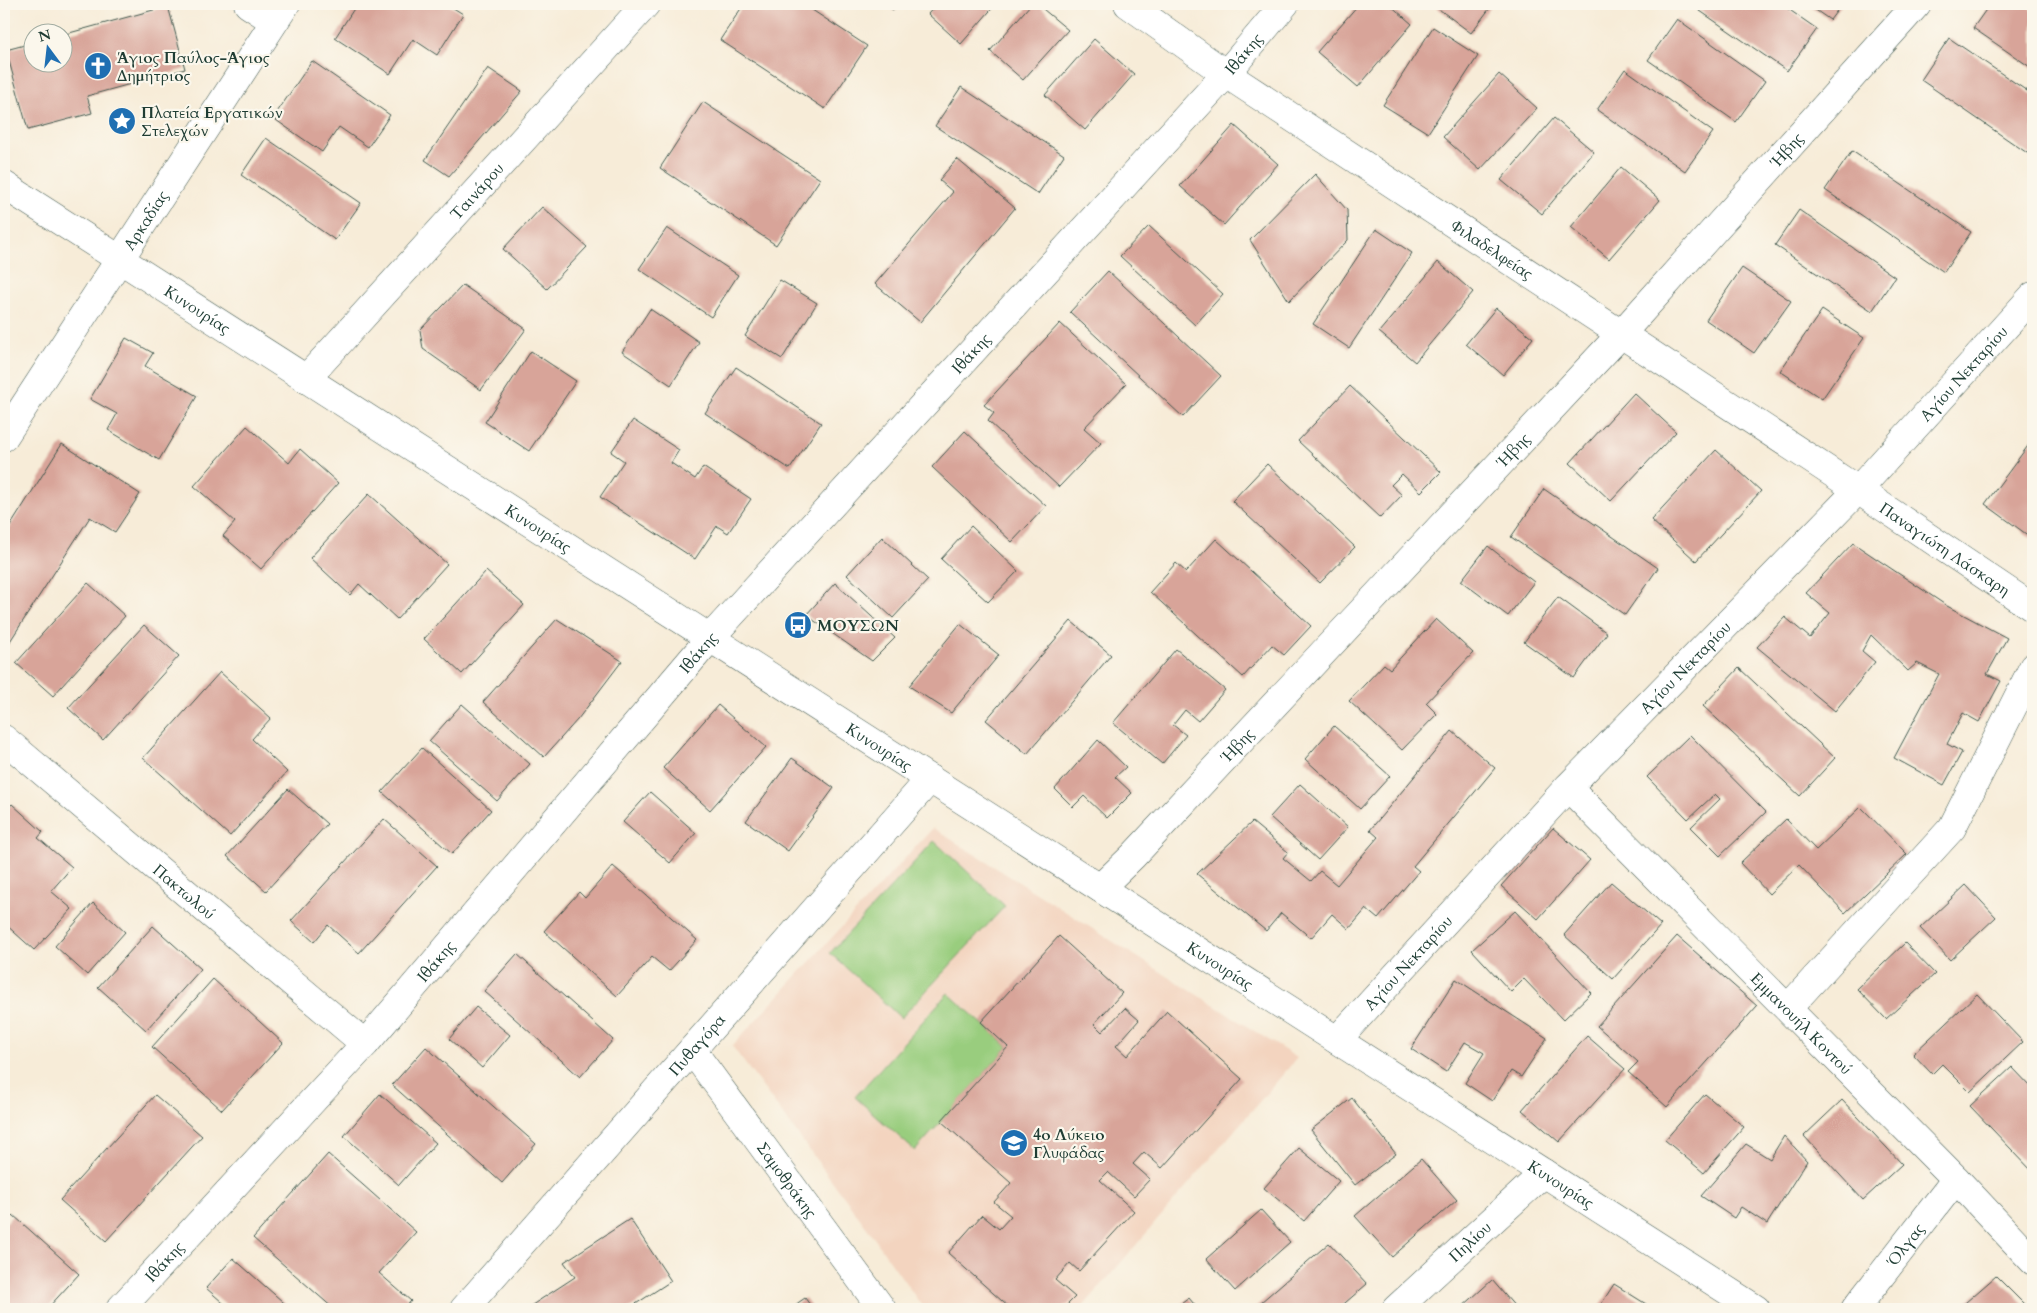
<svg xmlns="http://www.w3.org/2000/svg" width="2037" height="1313" font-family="Cardo,serif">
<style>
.built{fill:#f3d4bf}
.garden{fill:#99cd7e;stroke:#5c8559}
.building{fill:#d8a499}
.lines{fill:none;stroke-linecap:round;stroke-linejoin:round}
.minor-casing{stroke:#3f574d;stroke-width:29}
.minor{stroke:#fff;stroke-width:28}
.labels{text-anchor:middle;stroke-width:4.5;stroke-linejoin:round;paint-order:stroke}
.street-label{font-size:16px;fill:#1f3d34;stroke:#fbf7ec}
.poi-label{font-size:16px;font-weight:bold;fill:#1f3d34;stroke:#fbf7ec;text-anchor:start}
</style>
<rect width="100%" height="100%" fill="#fbf7ec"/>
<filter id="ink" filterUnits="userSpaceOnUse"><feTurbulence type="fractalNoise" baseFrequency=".02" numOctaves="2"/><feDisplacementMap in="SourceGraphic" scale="10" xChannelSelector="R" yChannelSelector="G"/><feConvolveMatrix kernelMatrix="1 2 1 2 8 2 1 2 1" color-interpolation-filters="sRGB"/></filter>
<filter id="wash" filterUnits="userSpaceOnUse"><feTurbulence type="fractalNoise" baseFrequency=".0096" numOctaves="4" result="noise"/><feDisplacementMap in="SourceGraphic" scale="20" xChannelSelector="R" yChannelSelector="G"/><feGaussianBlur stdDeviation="1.12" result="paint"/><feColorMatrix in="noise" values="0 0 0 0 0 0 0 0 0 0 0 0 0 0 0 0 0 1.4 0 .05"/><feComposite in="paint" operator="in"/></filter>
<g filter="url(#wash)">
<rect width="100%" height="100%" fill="#f7ecd8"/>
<path class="built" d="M933,828L1297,1058L1081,1309H924L867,1228L732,1046Z"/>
<path class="garden" d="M934,841L1005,906L901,1018L830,953Z
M948,993L1008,1047L915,1151L855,1097Z"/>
<g id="blocks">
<path class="building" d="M357,4H447L463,14L437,55L413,39L390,74L335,38Z
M744,4H803L867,46L825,109L720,40Z
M886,4H900L894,11Z
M937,4H996L961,44L928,14Z
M1031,4H1037L1068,30L1023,80L990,51Z
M1359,4H1389L1412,24L1358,87L1317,52Z
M1432,4H1493L1471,33Z
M1690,4H1781L1817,29L1787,71Z
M1807,4H1842L1830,20Z
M1990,4H2022L2033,11V69L1973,28Z
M168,6L185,69L87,96L92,113L28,130L6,50L32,43V62H62V35Z
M1677,19L1765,81L1736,122L1648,60Z
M1433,27L1478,56L1428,133L1383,105Z
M1949,38L2033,95V157L1921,80Z
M1094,39L1134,74L1085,130L1045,95Z
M312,61L390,115L368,147L339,127L322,152L273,118Z
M488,68L522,91L449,176L425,160Z
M1625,69L1713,132L1685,171L1597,110Z
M1499,74L1537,108L1480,170L1443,137Z
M961,87L1064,155L1038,194L935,126Z
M703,102L820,179L776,245L660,168Z
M1554,118L1594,152L1542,214L1501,180Z
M1234,125L1278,164L1224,225L1180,186Z
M266,138L361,203L335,240L241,175Z
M1852,151L1971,232L1944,272L1825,190Z
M957,159L1015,208L920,322L875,284L953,192L939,180Z
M1621,167L1660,200L1609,259L1571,227Z
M1315,174L1347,210L1348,240L1289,301L1250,240Z
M542,207L587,247L547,289L503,249Z
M1799,210L1895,277L1872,311L1775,245Z
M1149,226L1223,294L1195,325L1120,256Z
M667,228L738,275L711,317L639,269Z
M1376,229L1412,253L1349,348L1313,324Z
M1438,262L1473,292L1415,362L1379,332Z
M1742,268L1791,301L1754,353L1706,320Z
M1108,271L1221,376L1183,417L1070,312Z
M780,280L817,303L782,359L745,336Z
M463,285L526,329L481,390L423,349L420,330Z
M1496,308L1533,338L1503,375L1466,344Z
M650,309L699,342L671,385L622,352Z
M1822,310L1864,338L1822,399L1780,371Z
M1060,323L1126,384L1084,428L1101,443L1059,487L988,421L994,413L984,405Z
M126,338L153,353L145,366L197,396L159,460L108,430L117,414L90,399Z
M531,351L576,381L529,451L485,422Z
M736,367L821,423L790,469L705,413Z
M1350,386L1441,472L1421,492L1402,474L1391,485L1402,495L1380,518L1298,441Z
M1634,393L1676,432L1611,501L1570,463Z
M633,420L679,450L671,463L695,479L703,467L751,499L728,533L717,526L695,559L600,497L624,461L611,452Z
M247,426L289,463L300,449L338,483L261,569L223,536L235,522L194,486Z
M965,431L1046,506L1012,542L932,467Z
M2033,439V539L1985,504Z
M62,444L140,494L115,532L90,517L5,649L4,536Z
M1716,450L1761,491L1696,561L1651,520Z
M1267,464L1355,547L1320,583L1232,501Z
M1544,489L1658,568L1625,615L1511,537Z
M369,494L447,564L397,619L359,584L350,595L310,558Z
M971,526L1018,571L988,602L941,559Z
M882,537L928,580L893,618L847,575Z
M1216,539L1311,626L1284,655L1272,645L1243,677L1150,592L1176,563L1186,572Z
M1853,543L1947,606L2007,638L1987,674L2001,681L1979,722L1963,713L1947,744L1962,752L1944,785L1894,758L1939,674L1917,663L1908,671L1871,635L1862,651L1875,662L1835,711L1757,647L1785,617L1810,638L1830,613L1806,593Z
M1488,546L1534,582L1508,616L1461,581Z
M486,571L524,605L462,674L424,639Z
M88,583L125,616L53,696L16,663Z
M835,583L895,638L872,661L806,615Z
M1558,597L1607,633L1574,678L1524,642Z
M557,619L622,661L578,719L544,757L483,702Z
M1436,619L1473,653L1426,703L1437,714L1402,750L1349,701L1384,664L1390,669Z
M1071,621L1111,655L1027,754L986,720Z
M960,624L999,655L951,713L909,686Z
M144,625L179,656L103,740L68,708Z
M1176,649L1225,690L1198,721L1185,710L1173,725L1186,735L1162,764L1113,723Z
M1739,668L1835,758L1800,796L1703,706Z
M220,672L271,718L252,739L287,772L230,836L143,758Z
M462,704L530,764L497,801L429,741Z
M718,705L766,747L710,810L663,768Z
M1334,726L1390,776L1360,809L1305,759Z
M1452,731L1495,768L1413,866L1419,871L1378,919L1366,909L1349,929L1332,914L1311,938L1281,913L1266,931L1197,874L1252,822L1288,852L1283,858L1311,881L1320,871L1337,885L1378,837L1370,830Z
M1690,735L1766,812L1720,856L1691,827L1720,799L1715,794L1688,819L1647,777Z
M1098,740L1126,767L1115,777L1132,793L1107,818L1084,796L1073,807L1055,789Z
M422,748L491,810L452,854L382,792Z
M792,758L834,788L788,851L746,821Z
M1300,784L1348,827L1318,860L1270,817Z
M288,789L327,824L266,891L227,856Z
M650,792L696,833L670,863L623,822Z
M12,804L43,832L38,838L72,867L51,891L72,909L34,950L4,923V812Z
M1861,807L1907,854L1845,913L1799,865L1769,894L1740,863L1786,819L1816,850Z
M384,819L437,866L359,953L328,925L314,942L291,921Z
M1553,828L1590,860L1538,919L1501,886Z
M613,866L697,940L669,971L652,957L617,996L544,931L579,892L585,898Z
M1611,882L1661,925L1613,979L1564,935Z
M1966,885L1996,917L1950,960L1920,928Z
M93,903L125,932L87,975L55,946Z
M1515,911L1591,993L1563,1020L1524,979L1511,992L1472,950Z
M153,926L201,969L146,1030L98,987Z
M1059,936L1122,993L1094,1024L1102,1032L1125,1008L1139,1020L1116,1046L1127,1056L1167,1011L1242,1079L1162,1168L1144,1152L1133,1164L1150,1179L1134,1196L1108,1172L1100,1180L1134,1211L1079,1271L1070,1263L1055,1280L1075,1297L1063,1309H1011L948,1253L982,1215L999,1229L1011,1216L994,1202L1011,1183L941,1121L1008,1047L981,1022Z
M1677,936L1757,1006L1667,1107L1628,1072L1638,1062L1597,1026Z
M1905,943L1935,974L1886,1019L1857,989Z
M517,954L613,1040L580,1077L484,991Z
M213,979L283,1043L222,1110L152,1047Z
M1456,979L1547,1038L1521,1077L1511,1071L1492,1101L1465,1083L1484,1053L1465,1042L1446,1072L1411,1049Z
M1977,994L2023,1042L1970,1092L1942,1064L1932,1074L1913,1054Z
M476,1007L510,1035L482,1068L449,1039Z
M1587,1036L1625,1069L1559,1142L1522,1110Z
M426,1047L536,1144L502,1183L392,1085Z
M2012,1067L2033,1089V1172L1970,1106Z
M380,1094L436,1143L399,1185L344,1136Z
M1705,1094L1744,1127L1704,1173L1665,1140Z
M155,1095L202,1136L106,1241L60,1200Z
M1352,1098L1396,1154L1355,1185L1311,1130Z
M1842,1100L1902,1164L1863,1200L1804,1136Z
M1784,1136L1807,1161L1767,1224L1741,1207L1734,1218L1701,1196L1746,1144L1770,1159Z
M1299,1148L1339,1181L1304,1221L1264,1188Z
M328,1154L416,1232L379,1273L411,1301L404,1309H334L253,1238Z
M1421,1159L1457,1200L1392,1257L1355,1216Z
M1261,1210L1290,1242L1235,1291L1206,1259Z
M13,1215L79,1274L47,1309H11L4,1303V1225Z
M630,1219L671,1281L628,1309H526L575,1277L564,1262Z
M1329,1243L1367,1284L1338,1309H1253Z
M233,1258L291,1309H230L206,1288Z
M1996,1276L2029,1309H1958Z
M1492,1280L1517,1309H1462L1461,1308Z
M1614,1284L1654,1309H1598Z
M805,1298L813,1309H789Z
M1189,1298L1198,1309H1174Z"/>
</g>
</g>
<g filter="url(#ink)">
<use href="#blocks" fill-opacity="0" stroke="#3f574d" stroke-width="1"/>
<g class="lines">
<g class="minor-casing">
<g id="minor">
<path d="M248,4L274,21"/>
<path id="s1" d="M1128,4L1226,74L1858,490L2033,608"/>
<path id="s2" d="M4,185L1756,1309"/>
<path id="s3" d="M306,379L646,4"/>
<path id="s4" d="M4,437L286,4"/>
<path id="s5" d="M4,739L365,1044"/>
<path id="s6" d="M1568,787L1956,1179L2033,1261"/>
<path id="s7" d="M1100,888L1133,856L1621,334L1917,4"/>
<path d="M1788,1008L1952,828L2033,667"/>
<path id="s8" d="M1337,1040L1568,787L1858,490L2033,296"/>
<path id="s9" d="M692,1050L882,1309"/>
<path id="s10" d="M120,1309L365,1044L710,638L1226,74L1285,4"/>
<path id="s11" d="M464,1309L930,779"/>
<path id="s12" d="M1396,1309L1544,1173"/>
<path id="s13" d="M1855,1309L1956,1179"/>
</g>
</g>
<use href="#minor" class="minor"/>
</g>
</g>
<defs>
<g id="church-disc" transform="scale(1.4375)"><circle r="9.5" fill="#1f6fb2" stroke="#fbf7ec"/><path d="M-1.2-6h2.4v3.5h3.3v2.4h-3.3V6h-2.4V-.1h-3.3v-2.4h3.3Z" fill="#fff"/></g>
<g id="sight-disc" transform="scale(1.4375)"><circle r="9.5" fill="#1f6fb2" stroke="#fbf7ec"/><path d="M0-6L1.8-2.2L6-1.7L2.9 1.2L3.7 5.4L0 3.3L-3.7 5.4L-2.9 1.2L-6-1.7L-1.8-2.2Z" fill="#fff"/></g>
<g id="bus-disc" transform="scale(1.4375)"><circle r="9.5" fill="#1f6fb2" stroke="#fbf7ec"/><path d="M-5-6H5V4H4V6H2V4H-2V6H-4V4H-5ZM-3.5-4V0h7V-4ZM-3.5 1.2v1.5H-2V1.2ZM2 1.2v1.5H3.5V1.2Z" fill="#fff"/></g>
<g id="school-disc" transform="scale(1.4375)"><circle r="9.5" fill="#1f6fb2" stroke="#fbf7ec"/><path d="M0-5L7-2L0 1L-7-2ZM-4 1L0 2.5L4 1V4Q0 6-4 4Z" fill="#fff"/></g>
</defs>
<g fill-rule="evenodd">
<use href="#church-disc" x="98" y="66"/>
<use href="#sight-disc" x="122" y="121"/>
<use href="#bus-disc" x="798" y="625"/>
<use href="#school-disc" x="1014" y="1143"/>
</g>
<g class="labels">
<g class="street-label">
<text dy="6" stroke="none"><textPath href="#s10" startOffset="1685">Ιθάκης</textPath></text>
<text dy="6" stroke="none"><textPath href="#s7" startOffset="1008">Ήβης</textPath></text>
<text dy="6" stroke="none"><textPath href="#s3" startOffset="254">Ταινάρου</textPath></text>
<text dy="6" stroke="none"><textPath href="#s4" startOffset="259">Αρκαδίας</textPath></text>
<text dy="6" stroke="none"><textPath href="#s1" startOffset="439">Φιλαδελφείας</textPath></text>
<text dy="6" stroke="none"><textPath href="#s2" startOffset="230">Κυνουρίας</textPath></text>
<text dy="6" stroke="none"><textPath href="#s10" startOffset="1280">Ιθάκης</textPath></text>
<text dy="6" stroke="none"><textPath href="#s8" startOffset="915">Αγίου Νεκταρίου</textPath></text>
<text dy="6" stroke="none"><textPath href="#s7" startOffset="602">Ήβης</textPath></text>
<text dy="6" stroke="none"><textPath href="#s2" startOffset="635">Κυνουρίας</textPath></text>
<text dy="6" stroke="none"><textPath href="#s1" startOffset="982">Παναγιώτη Λάσκαρη</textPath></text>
<text dy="6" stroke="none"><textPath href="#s10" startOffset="875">Ιθάκης</textPath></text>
<text dy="6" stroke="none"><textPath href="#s8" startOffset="510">Αγίου Νεκταρίου</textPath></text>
<text dy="6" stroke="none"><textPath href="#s7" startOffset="198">Ήβης</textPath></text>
<text dy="6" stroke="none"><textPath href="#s2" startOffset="1040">Κυνουρίας</textPath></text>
<text dy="6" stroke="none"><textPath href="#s5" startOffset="236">Πακτωλού</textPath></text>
<text dy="6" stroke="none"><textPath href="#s10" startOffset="470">Ιθάκης</textPath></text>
<text dy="6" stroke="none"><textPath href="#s8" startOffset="105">Αγίου Νεκταρίου</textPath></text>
<text dy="6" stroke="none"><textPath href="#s2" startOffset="1445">Κυνουρίας</textPath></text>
<text dy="6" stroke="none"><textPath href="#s6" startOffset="332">Εμμανουήλ Κοντού</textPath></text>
<text dy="6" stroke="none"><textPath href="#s11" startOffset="352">Πυθαγόρα</textPath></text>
<text dy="6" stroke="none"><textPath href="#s9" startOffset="161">Σαμοθράκης</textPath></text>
<text dy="6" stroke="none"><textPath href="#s2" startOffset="1850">Κυνουρίας</textPath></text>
<text dy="6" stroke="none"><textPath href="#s12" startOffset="100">Πηλίου</textPath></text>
<text dy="6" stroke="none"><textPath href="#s13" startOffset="82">Όλγας</textPath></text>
<text dy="6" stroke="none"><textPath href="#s10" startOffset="65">Ιθάκης</textPath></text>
</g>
<g class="poi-label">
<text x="117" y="63">Άγιος Παύλος-Άγιος<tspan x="117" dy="18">Δημήτριος</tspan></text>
<text x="141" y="118">Πλατεία Εργατικών<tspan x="141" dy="18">Στελεχών</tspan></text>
<text x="817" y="631">ΜΟΥΣΩΝ</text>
<text x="1033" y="1140">4ο Λύκειο<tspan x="1033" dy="18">Γλυφάδας</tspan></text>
</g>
</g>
<rect width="2037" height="1313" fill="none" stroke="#fbf7ec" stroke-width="20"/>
<g transform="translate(48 48) rotate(345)"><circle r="24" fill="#fbf7ec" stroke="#a3ada2"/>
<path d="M0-4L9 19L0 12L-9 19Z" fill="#1f6fb2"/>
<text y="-8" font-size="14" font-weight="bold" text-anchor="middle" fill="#1f3d34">N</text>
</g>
</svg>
